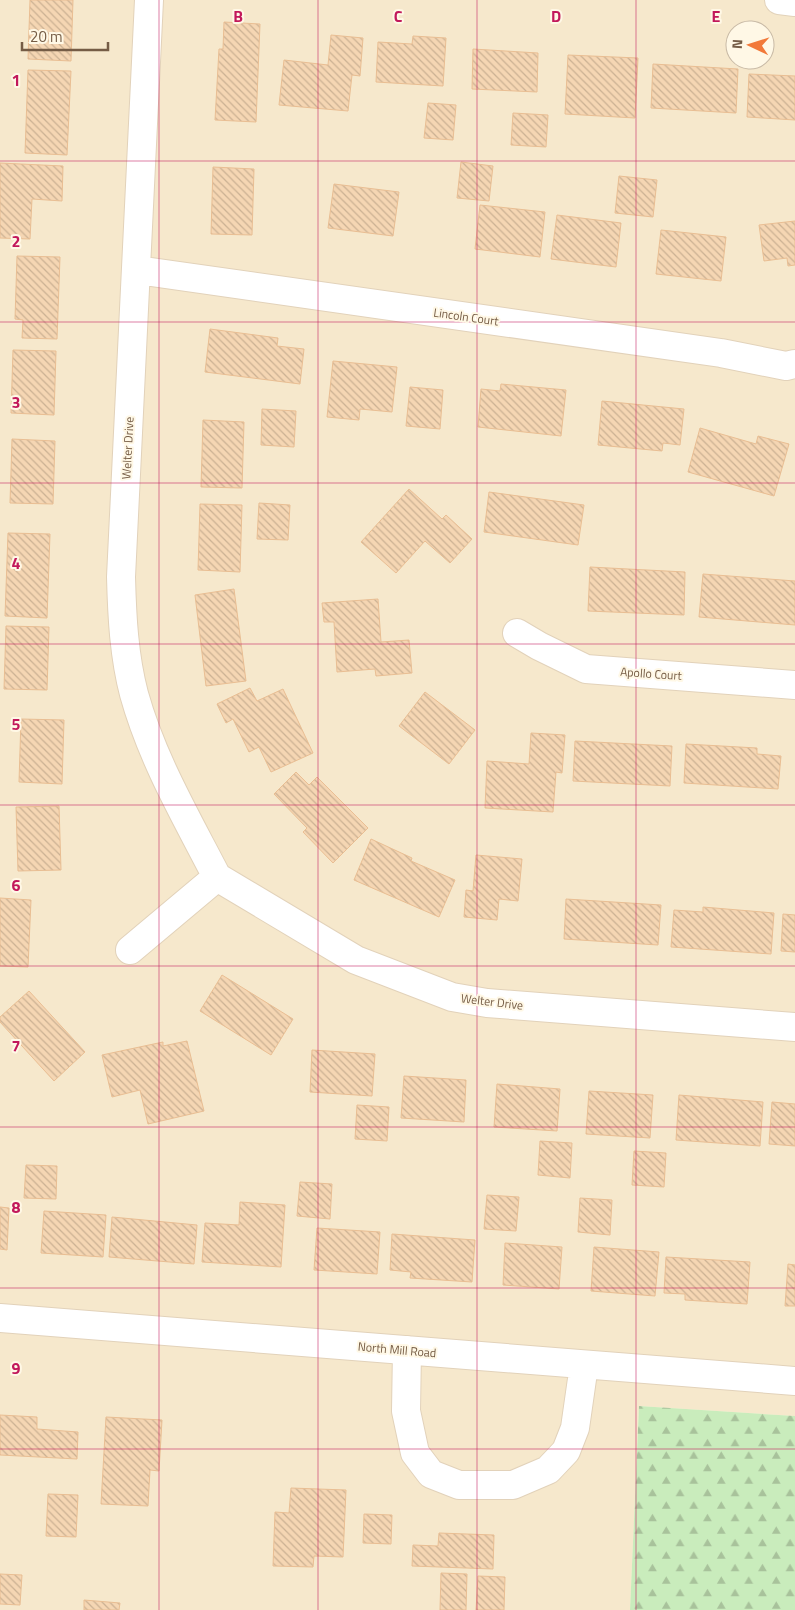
<svg xmlns="http://www.w3.org/2000/svg" width="795" height="1610" font-family="'Titillium Web',sans-serif">
<style>
.residential{fill:#f6e8cc;fill-rule:evenodd}
.forest{fill:url(#forest-firs)}
.building{fill:url(#building-back-hatch);stroke:#e9be93}
.lines{fill:none;stroke-linecap:round;stroke-linejoin:round}
.minor-casing{stroke:#e2d2ba;stroke-width:30}
.minor{stroke:#fff;stroke-width:28}
.grid{fill:none;stroke:#c2185b;stroke-width:1;stroke-opacity:0.55}
.labels{text-anchor:middle;stroke-width:4;stroke-linejoin:round;paint-order:stroke}
.street-label{font-size:12px;fill:#755c45;stroke:#fff8e6}
.grid-label{font-size:16px;text-anchor:middle;font-weight:bold;fill:#c2185b;stroke:#fff8e6;stroke-width:4;stroke-linejoin:round;paint-order:stroke}
</style>
<defs>
<pattern id="forest-firs" width="22" height="20" patternUnits="userSpaceOnUse" patternTransform="scale(1.25)"><rect width="22" height="20" fill="#c9ecbc"/><path d="M5 1l3.5 6h-7zM16 11l3.5 6h-7z" fill="#a8c29b"/></pattern>
<pattern id="building-back-hatch" width="6" height="6" patternUnits="userSpaceOnUse" patternTransform="scale(1.25)"><rect width="6" height="6" fill="#f5d6b3"/><path d="M-1 5l2 2M0 0l6 6M5-1l2 2" fill="none" stroke="#cbb193"/></pattern>
</defs>
<rect width="100%" height="100%" fill="#fef5de"/>
<path class="residential" d="M0,0H795V1416L639,1406L630,1610H0ZM735,30H765V60H735Z"/>
<path class="forest" d="M639,1406L795,1416V1610H630Z"/>
<path class="building" d="M30,0H73L71,61L28,59Z
M224,22L260,24L256,122L215,120L219,49H223Z
M331,35L363,38L360,76L352,75L348,111L279,105L284,60L328,65Z
M413,36L446,38L443,86L376,82L378,42L412,44Z
M473,49L538,53L537,92L472,89Z
M568,55L638,58L635,118L565,114Z
M653,64L738,69L736,113L651,108Z
M28,70L71,71L67,155L25,153Z
M749,74L795,76V120L747,117Z
M428,103L456,105L453,140L424,138Z
M513,113L548,115L546,147L511,145Z
M461,162L493,166L489,201L457,198Z
M0,163L63,166L62,201L32,199L30,239L0,238Z
M213,167L254,169L252,235L211,234Z
M619,176L657,180L653,217L615,213Z
M334,184L399,192L393,236L328,228Z
M480,205L545,212L540,257L475,249Z
M557,215L621,223L616,267L551,259Z
M795,221V265L788,266L787,258L764,261L759,225Z
M661,230L726,237L721,281L656,274Z
M17,256L60,257L57,339L22,338L23,320L15,319Z
M210,329L278,338L277,346L304,349L300,384L205,372Z
M13,350L56,351L54,415L11,413Z
M333,361L397,367L392,412L360,409L359,420L327,417Z
M501,384L566,390L561,436L478,427L481,389L500,391Z
M410,387L443,390L440,429L406,426Z
M602,401L684,409L680,445L663,443L662,451L598,445Z
M262,409L296,411L294,447L261,445Z
M203,420L244,422L242,488L201,487Z
M700,428L756,444L758,436L789,444L774,496L688,472Z
M12,439L55,441L53,504L10,503Z
M409,489L442,519L446,515L472,539L450,563L425,541L396,573L361,542Z
M489,492L584,505L578,545L484,532Z
M259,503L290,505L288,540L257,539Z
M200,504L242,505L240,572L198,570Z
M8,533L50,534L47,618L5,616Z
M590,567L685,572L684,615L588,611Z
M703,574L795,581V625L699,617Z
M234,589L246,681L206,686L195,595Z
M378,599L381,642L409,640L412,673L376,676L375,669L337,672L334,622H324L322,603Z
M6,626L49,627L47,690L4,689Z
M250,688L257,701L283,689L313,753L271,772L259,747L249,752L233,719L226,723L217,704Z
M425,692L475,730L449,764L399,726Z
M21,719L64,720L62,784L19,782Z
M531,733L565,735L562,773L556,772L553,812L485,808L487,761L529,764Z
M575,741L672,746L670,786L573,781Z
M686,744L757,748V754L781,756L778,789L684,783Z
M296,772L309,785L317,777L368,828L333,863L303,832L307,828L274,794Z
M59,806L61,870L18,871L16,807Z
M371,839L412,858L411,861L455,880L439,917L354,880Z
M476,855L522,859L518,901L499,899L497,920L464,917L466,890L473,891Z
M0,898L31,900L28,967L0,966Z
M566,899L661,905L658,945L564,939Z
M703,907L774,913L771,954L671,947L674,910L703,912Z
M783,914L795,915V952L781,951Z
M222,975L293,1019L271,1055L200,1011Z
M29,991L85,1052L54,1081L0,1022V1017Z
M187,1041L204,1111L148,1124L140,1090L112,1097L102,1055L163,1042V1046Z
M312,1050L375,1054L372,1096L310,1092Z
M404,1076L466,1080L464,1122L401,1118Z
M497,1084L560,1089L557,1131L494,1127Z
M589,1091L653,1095L650,1138L586,1134Z
M679,1095L763,1102L760,1146L676,1140Z
M772,1102L795,1104V1146L769,1144Z
M357,1105L389,1107L387,1141L355,1139Z
M540,1141L572,1143L570,1178L538,1175Z
M634,1151L666,1153L664,1187L632,1185Z
M26,1165L57,1166L56,1199L24,1198Z
M300,1182L332,1184L330,1219L297,1216Z
M487,1195L519,1197L516,1231L484,1229Z
M580,1198L612,1200L610,1235L578,1232Z
M240,1202L285,1205L281,1267L202,1262L205,1223L239,1225Z
M0,1207L9,1208L7,1250L0,1249Z
M44,1211L106,1215L103,1257L41,1253Z
M112,1217L197,1225L194,1264L109,1257Z
M317,1228L380,1232L377,1274L314,1270Z
M392,1234L475,1240L472,1282L410,1278L411,1272L390,1270Z
M505,1243L562,1247L559,1289L503,1285Z
M594,1247L659,1252L655,1296L591,1291Z
M666,1257L750,1262L747,1304L685,1300V1294L664,1293Z
M788,1264L795,1265V1306H785Z
M0,1415L37,1417V1429L78,1432L77,1459L0,1455Z
M106,1417L162,1420L159,1471L150,1470L148,1506L101,1504Z
M291,1488L346,1490L343,1557L314,1556L313,1567L273,1566L275,1512L289,1513Z
M48,1494L78,1495L76,1537L46,1536Z
M364,1514L392,1515L391,1544L363,1543Z
M439,1533L494,1535L493,1569L412,1566L413,1545L438,1546Z
M441,1573L467,1574L466,1610H440Z
M0,1574L22,1575L20,1605L0,1604Z
M478,1576L505,1577L504,1610H476Z
M84,1600L120,1603L119,1610H84Z"/>
<g class="lines">
<g class="minor-casing">
<path id="minor" d="M149,0L121,577C122,616 124,656 134,694C152,759 186,817 217,877
M779,0L795,2
M137,270L721,353L786,366L795,364
M517,633L539,646L586,669L795,685
M130,950L217,877L356,960L452,997L487,1003L795,1027
M0,1318L795,1381
M407,1350L406,1411L415,1453L431,1474L459,1485H513L548,1470L566,1451L575,1428L584,1365"/>
</g>
<use href="#minor" class="minor"/>
</g>
<path class="grid" d="M159,0V1610M318,0V1610M477,0V1610M636,0V1610M0,161H795M0,322H795M0,483H795M0,644H795M0,805H795M0,966H795M0,1127H795M0,1288H795M0,1449H795"/>
<g class="labels">
<g class="street-label">
<text transform="translate(466 317) rotate(8)" y="4">Lincoln Court</text>
<text transform="translate(128 448) rotate(-87)" y="4">Welter Drive</text>
<text transform="translate(651 674) rotate(4)" y="4">Apollo Court</text>
<text transform="translate(492 1002) rotate(7)" y="4">Welter Drive</text>
<text transform="translate(397 1350) rotate(5)" y="4">North Mill Road</text>
</g>
</g>
<g class="grid-label">
<text x="238" y="22">B</text>
<text x="398" y="22">C</text>
<text x="556" y="22">D</text>
<text x="716" y="22">E</text>
<text x="16" y="86">1</text>
<text x="16" y="247">2</text>
<text x="16" y="408">3</text>
<text x="16" y="569">4</text>
<text x="16" y="730">5</text>
<text x="16" y="891">6</text>
<text x="16" y="1052">7</text>
<text x="16" y="1213">8</text>
<text x="16" y="1374">9</text>
</g>
<g transform="translate(750 45) rotate(274)"><circle r="24" fill="#fff8e6" stroke="#c8baa6"/>
<path d="M0-4L9 19L0 12L-9 19Z" fill="#f27939"/>
<text y="-8" font-size="14" font-weight="bold" text-anchor="middle" fill="#755c45">N</text>
</g>
<path d="M22 42v8h86v-8" fill="none" stroke="#755c45" stroke-width="2.5"/>
<text x="30" y="42" font-size="15" fill="#755c45" stroke="#fff8e6" stroke-width="4" paint-order="stroke">20 m</text>
</svg>
